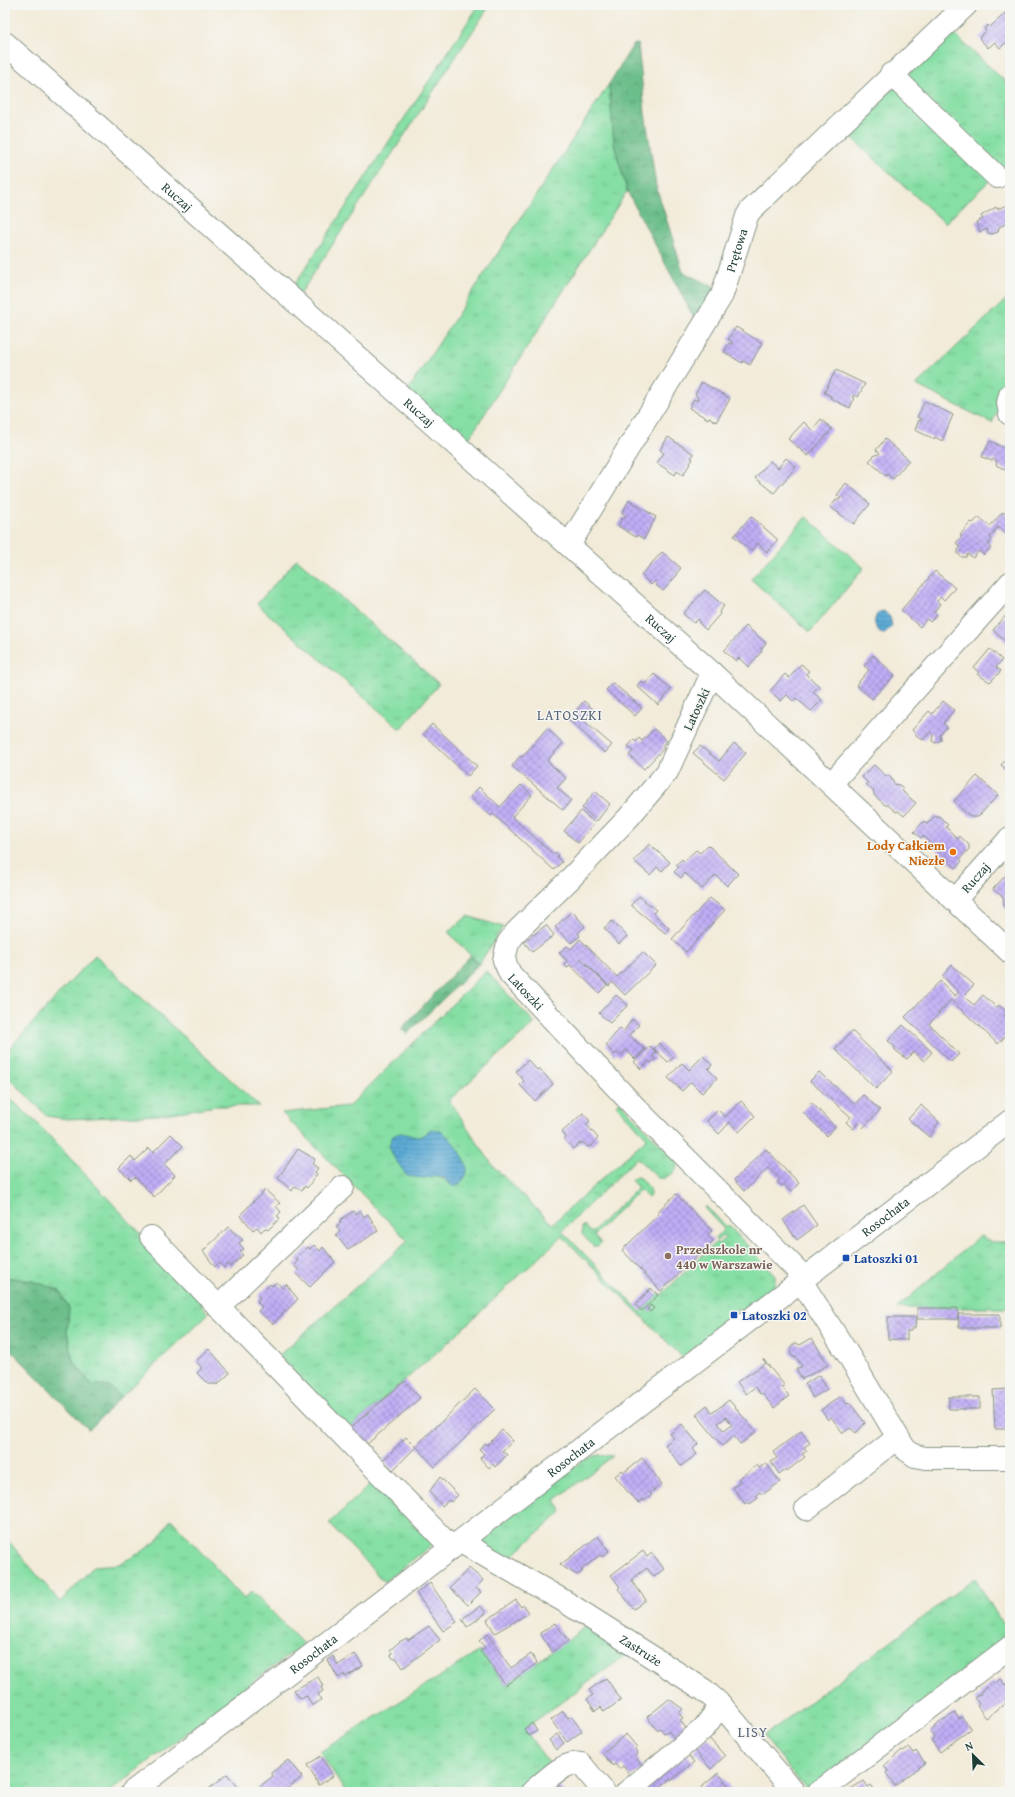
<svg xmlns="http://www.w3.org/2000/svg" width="1015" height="1797" font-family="'Gentium Book Plus',serif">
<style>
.grass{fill:url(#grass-tufts);stroke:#528e6c;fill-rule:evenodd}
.forest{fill:url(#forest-crowns);stroke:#467e5f}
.water{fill:url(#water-rules);stroke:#3e7485}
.building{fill:url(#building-cross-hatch);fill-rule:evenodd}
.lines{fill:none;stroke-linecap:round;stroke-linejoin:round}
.minor-casing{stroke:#889486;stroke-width:24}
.minor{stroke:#fff;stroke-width:22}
.food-dot{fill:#e8710a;stroke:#f6f6f2;stroke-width:1.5}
.education-dot{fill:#8d6e63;stroke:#f6f6f2;stroke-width:1.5}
.transit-dot{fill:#1a4fb4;stroke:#f6f6f2;stroke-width:1.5}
.labels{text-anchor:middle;stroke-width:3;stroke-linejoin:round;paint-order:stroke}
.street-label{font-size:13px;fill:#1f3d34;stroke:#f6f6f2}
.food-label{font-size:13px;font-weight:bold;fill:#c56008;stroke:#f6f6f2;text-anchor:end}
.education-label{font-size:13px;font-weight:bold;fill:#785e54;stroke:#f6f6f2;text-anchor:start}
.transit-label{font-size:13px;font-weight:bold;fill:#164399;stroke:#f6f6f2;text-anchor:start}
.neighbourhood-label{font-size:14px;letter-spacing:1px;fill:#576478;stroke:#f6f6f2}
</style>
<defs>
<pattern id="grass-tufts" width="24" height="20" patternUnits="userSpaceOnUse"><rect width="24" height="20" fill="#86dfa4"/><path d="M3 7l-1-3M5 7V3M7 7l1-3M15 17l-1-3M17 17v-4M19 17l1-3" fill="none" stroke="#73c08e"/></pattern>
<pattern id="forest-crowns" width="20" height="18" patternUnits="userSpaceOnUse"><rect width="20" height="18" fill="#6cbe8a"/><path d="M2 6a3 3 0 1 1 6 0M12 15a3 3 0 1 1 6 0" fill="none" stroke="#589c72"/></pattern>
<pattern id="water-rules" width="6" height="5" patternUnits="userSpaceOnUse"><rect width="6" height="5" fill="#5cabd6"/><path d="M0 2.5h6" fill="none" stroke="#4b8cae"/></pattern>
<pattern id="building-cross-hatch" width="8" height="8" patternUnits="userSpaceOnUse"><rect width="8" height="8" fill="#c0adf6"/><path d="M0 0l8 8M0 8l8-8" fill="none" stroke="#9b8ec8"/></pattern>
</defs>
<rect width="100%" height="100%" fill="#f6f6f2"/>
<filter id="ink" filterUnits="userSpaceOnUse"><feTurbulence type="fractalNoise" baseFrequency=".025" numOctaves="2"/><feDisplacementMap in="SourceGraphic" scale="8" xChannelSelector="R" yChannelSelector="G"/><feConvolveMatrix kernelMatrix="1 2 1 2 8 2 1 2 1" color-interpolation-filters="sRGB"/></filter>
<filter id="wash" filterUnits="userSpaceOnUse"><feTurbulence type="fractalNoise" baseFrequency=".012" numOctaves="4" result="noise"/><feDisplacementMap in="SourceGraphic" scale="16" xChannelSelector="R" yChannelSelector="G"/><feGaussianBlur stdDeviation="0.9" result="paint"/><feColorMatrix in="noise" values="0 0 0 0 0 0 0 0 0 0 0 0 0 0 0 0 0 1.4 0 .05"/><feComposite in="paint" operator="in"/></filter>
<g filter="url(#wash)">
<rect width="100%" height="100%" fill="#f2ebd9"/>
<path class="grass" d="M479,5H490L300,294L293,287Z
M953,33L1010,86V161L1003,167L908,82V78L911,71Z
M609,84L614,144L627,191L466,443L408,390Z
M895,88L992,178L945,223L843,130Z
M1010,296V384L995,399L1001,403L992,423L916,385Z
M806,517L864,568L810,632L751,579Z
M297,559L439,684L400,729L257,604Z
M468,916L503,927L479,964L448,932Z
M95,955L259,1106H216L158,1115L67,1119L47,1116L5,1074V1053Z
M486,971L535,1023L449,1100L493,1166L552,1224L647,1138L616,1105L620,1102L678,1163C676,1173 668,1180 658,1178L637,1158L562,1231L641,1312L659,1293L661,1295L716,1242L718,1244L726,1237L723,1235L717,1241L715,1239L724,1229L704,1208L706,1206L726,1227H730L775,1275V1286L741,1311L739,1308L727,1316L730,1320L682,1357L562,1236L445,1345L349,1429L278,1356L408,1241L282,1113L349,1106ZM431,1129L450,1185C441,1175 435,1176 423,1178L406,1134L416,1139L421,1137Z
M5,1094L39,1125L188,1284L208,1314L121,1397L110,1387L91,1384L73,1361L67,1331L69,1308L59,1290L32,1281L5,1277Z
M636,1177L640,1178L650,1189V1196L648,1198L640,1190L594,1235L601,1243L598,1246H593L582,1234V1227L584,1225L591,1233L638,1188L631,1180Z
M980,1236L992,1242H1010V1308H897Z
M598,1455L613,1456L555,1500L562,1512L512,1556L505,1565L481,1551L482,1538L582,1461Z
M373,1482L433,1544L384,1582L329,1523Z
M171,1519L244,1599L252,1591L303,1644L109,1792H5V1537L60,1602L94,1566L119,1564L140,1553L158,1540Z
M975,1578L1010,1637V1640L807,1791L764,1736Z
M587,1626L629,1653L524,1729L552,1767L520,1792H346L320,1752L480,1651L506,1685Z"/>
<path class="forest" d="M638,44L645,113L656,186L683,272L716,288L695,320L627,191L614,144L609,84L633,45Z
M470,956L479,964L407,1034L401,1029Z
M5,1277L32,1281L59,1290L69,1308L67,1331L73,1361L91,1384L110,1387L121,1397L89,1430L5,1344Z"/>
<path class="water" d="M884,611L890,617L892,626L884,634C875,631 871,620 879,612Z
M431,1129C434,1129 438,1130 440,1131C451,1137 472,1163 466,1176C464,1179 460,1183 457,1186H452L444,1178L435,1176L423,1178L407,1176L393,1156L389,1145L393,1136L400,1133C417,1135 415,1143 431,1129Z"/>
<g id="blocks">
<path class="building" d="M1010,9V28L1008,30L1010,33V39L1000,48L995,42L988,48L979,38L986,31L984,29L988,25L990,27Z
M1007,205L1010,212V222L999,227L998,232L992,234L988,233L987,229L980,232L976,222L983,219L981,216L996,207L997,209Z
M736,327L762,343L750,365L743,361L742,363L724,352L729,343L731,344L733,342L728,339Z
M836,370L865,384L858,397L854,395L852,397L854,398L850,408L830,398L831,396L824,393Z
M702,382L730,399L716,422L709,417L708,419L689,408L694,399L697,401L698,397L695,395Z
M925,401L953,415L942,441L935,437L934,439L915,430L919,420L921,421L922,419L917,417Z
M821,419L832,429L808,456L788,439L804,422L812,430Z
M668,437L694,454L691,458L693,459L683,475L677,471L675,475L657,463L664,453L660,450Z
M885,439L909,460L893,479L887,474L886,476L869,461L876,454L878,455L880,453L876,450Z
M990,441L1004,448L1005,446L1010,448V472L996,465L997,461L993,459L992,461L982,457Z
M786,458L796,467L774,493L755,478L770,461L778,468Z
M846,483L870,504L854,524L830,507L837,499L839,500L841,498L837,495Z
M629,500L656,517L644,539L637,535L636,537L618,526L623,517L625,518L626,516L622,513Z
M1003,512L1010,518V537L998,527L990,538L992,540L988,544L991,547L984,555L979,551L973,558L968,554L966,557H962L958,554V550L960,547L956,543L962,536L960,535L971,522L973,523L979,517L990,526Z
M751,516L778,540L767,552L758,543L751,551L734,536Z
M662,552L681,568L676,574L677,575L663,591L656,585L657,583L655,581L651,585L641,575Z
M935,571L955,588L944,600L941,597L937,601L940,604L934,612L937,615L930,622L927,619L920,627L901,610Z
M705,590L724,606L719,612L720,614L706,630L699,623L700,621L698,619L694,623L683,614Z
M1010,611V646L993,630Z
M746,626L766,643L761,649L762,651L748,667L739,658L736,661L724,651Z
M990,649L1002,660L996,667L1001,671L990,682L977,674L979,672L974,668Z
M873,655L895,675L872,699L856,685L869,670L864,666Z
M801,664L809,671L806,674L819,686L813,692L822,700L811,711L796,698L793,701L787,695L781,701L770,691L785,674L789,678Z
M654,674L671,689L658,705L637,686L641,681L645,684Z
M613,683L642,708L635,716L606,690Z
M584,701L594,710L584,721L612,745L605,753L568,719Z
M943,701L954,710L943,723L947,727L940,735L941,740L935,743L932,741L933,735L930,732L923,740L918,737L912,730L929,711L932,714Z
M432,724L477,766L468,776L423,734Z
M547,728L563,743L547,761L566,778L557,788L571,800L563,810L512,766L520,756L522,757Z
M654,729L667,741L662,746L664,748L644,769L629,755L633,751L628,746L634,740L636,742L639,738L642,741Z
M734,743L746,753L724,779L693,753L700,746L719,761Z
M1010,748V773L1001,765L1008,758L1006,752Z
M874,765L886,776H890L894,784L899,785L902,787L903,792L916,803L904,816L898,811L896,812L888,805H885L874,795V792L866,784L868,783L862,777Z
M977,776L998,795L978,817H971L965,812H964L954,801Z
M521,785L532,795L512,817L553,854L555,852L558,855L557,857L562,862L554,870L493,814L491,816L470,797L479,787L500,807Z
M595,791L610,804L597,821L582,808Z
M581,811L595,823L578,843L564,831Z
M935,816H939L948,825L946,827L958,839L960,836L969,845V849L960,859L962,861L956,868L923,836L921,838L914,832L924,821L927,824Z
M649,844L670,862L662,871L657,867L650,875L634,861Z
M708,845L738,874L727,886L716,875L702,889L685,873L681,878L674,872L679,867L676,865L682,859L684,861L696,850L700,853Z
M1006,875L1010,879V913L1004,907L1003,897L993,889Z
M639,896L656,910L653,913L669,928L665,933L631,905Z
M710,898L725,910L686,952L672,939Z
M572,911L585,926L578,933L580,936L571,943L555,927Z
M612,921L627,936L619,944L604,928Z
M546,925L554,935L532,952L524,942Z
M580,939L617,977L643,952L656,965L625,995L612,982L609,986L580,958L607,985L599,993L570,965L567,968L564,964L567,961L559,953L567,946L571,949Z
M952,965L974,985L963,996L974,1005L983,995L997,1008L999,1005L1007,1012L1004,1015L1010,1020V1031L998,1044L951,1000L929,1024L959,1054L951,1062L905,1017L940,981L955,996L959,992L942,976Z
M616,995L628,1005L610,1023L599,1013Z
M632,1019L639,1025L629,1035L645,1049L635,1059L626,1050L620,1056L616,1053L614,1055L606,1045L620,1028L624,1031Z
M903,1025L932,1052L924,1061L914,1052L907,1059L895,1050V1047L888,1041Z
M852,1031L893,1071L876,1089L835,1049Z
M659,1043L674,1057L668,1062L654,1049Z
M650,1046L656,1052L653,1056L655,1059L651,1063L649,1061L641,1069L634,1062Z
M703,1056L712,1065L708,1069L717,1078L702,1093L691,1082L682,1091L668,1078L682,1063L689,1070Z
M528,1060L537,1070L539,1068L553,1084L535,1101L520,1085L524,1081L516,1071Z
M819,1072L855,1104L863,1095L880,1110L863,1128L858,1123L853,1129L846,1122L851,1117L810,1081Z
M741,1101L755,1116L739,1132L730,1122L719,1134L707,1121L718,1110L725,1117Z
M811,1102L835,1127L827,1136L802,1111Z
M921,1105L939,1122L929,1137L908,1119Z
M583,1113L590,1121L586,1124L598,1138L593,1145L588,1147L584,1143H580L573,1149L564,1139L566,1137L562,1132Z
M171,1134L183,1146L164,1164L175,1175L154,1197L135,1177L131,1180L119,1168L131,1156L135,1161L149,1148L153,1152Z
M298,1149L315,1159L312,1164L318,1168L315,1172L317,1174L307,1188L305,1186L302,1191L295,1186L292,1191L278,1178Z
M766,1149L799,1183L791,1192L784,1184L782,1186L777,1182L780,1179L768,1168L744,1191L734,1180Z
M265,1190L280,1203L276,1206L281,1212L277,1216L280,1218L268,1230L265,1228L261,1232L257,1227L253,1230L240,1215Z
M676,1194L712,1231L707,1235L713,1241L661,1291L622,1250L659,1214L657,1212Z
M803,1205L817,1225L797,1240L783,1220Z
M360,1210L364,1217L368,1214L378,1231L348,1250L336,1235L340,1232L336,1226L341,1223L339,1221L353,1211L355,1214Z
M228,1227L243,1240L239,1243L244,1249L240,1252L243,1255L230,1267L228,1264L224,1268L219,1263L215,1267L203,1251Z
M314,1245L320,1251L323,1247L335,1262L310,1287L296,1274L299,1271L294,1265L298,1261L296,1259L308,1247L310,1249Z
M277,1282L282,1288L286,1284L298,1299L273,1324L258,1311L262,1307L257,1302L260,1298L258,1296L270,1284L272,1286Z
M651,1288L658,1295L642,1311L635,1305Z
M651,1305L654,1308L650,1312L647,1309Z
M917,1308H958V1319H917Z
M958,1314H1000V1328H959Z
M888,1317H916L915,1328H912L911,1331H907V1340L888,1339Z
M812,1338L828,1365L802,1379L796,1369L802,1366L797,1358L792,1356L790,1352L791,1346L796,1343L800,1345Z
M209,1349L230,1373L217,1385L216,1384H208L197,1373L202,1368L196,1361Z
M763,1359L785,1386L782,1387L789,1396L774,1408L762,1393L760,1394L755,1387L746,1394L737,1382L766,1363Z
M819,1375L827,1389L813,1398L805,1384Z
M405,1381L420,1398L365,1446L349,1429Z
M475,1389L495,1409L435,1467L416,1446Z
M1008,1389L1010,1440H1008V1429H995L993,1390Z
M841,1396L847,1404L849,1402L865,1423L856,1433L850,1428L843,1433L831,1417L828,1420L821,1410Z
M949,1397H980V1409H949Z
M729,1400L756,1432L740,1444L734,1436L722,1446L696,1414L707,1405L712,1413ZM726,1417L732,1425L724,1431L718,1423Z
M682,1424L698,1444L693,1449L697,1454L681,1466L665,1445L674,1438L670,1434Z
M502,1430L513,1441L502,1451L507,1455L495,1467L493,1464L489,1468L480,1458L484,1454L479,1449L485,1443L487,1445Z
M801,1431L810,1443L804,1447L807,1451L802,1454L805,1457L787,1471L786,1469L779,1474L771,1462L777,1458L773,1452Z
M406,1437L416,1447L393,1470L383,1460Z
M642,1458L662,1484L650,1493L652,1495L644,1501L643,1499L638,1503L632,1495L631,1496L615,1476L622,1470L624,1472Z
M766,1463L780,1482L762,1495L760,1492L756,1495L758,1498L750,1504L748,1502L745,1504L733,1487L740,1482L738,1479L757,1465L759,1468Z
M440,1477L458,1495L451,1502L449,1500L442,1506L429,1492Z
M598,1536L609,1551L602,1557L600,1555L581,1570L583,1571L577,1575L560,1565Z
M643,1551L647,1557L652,1553L664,1569L654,1577L647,1568L631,1580L646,1600L634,1609L618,1589L620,1587L611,1575Z
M469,1568L483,1580L476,1588L481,1592L468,1605L450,1588Z
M430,1583L457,1622L443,1631L416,1593Z
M516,1600L521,1607L524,1605L529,1613L495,1633L487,1620Z
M480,1606L486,1613L467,1627L462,1619Z
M555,1623L568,1641L552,1652L540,1633Z
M429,1626L440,1640L403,1668L397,1659H394L391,1656L392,1653L390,1650L399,1642L407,1638L408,1640Z
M487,1634L511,1668L531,1654L537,1663L506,1685L480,1651L485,1647L479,1641Z
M355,1654L363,1666L345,1677L344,1674L338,1678L328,1660L333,1656L338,1665Z
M318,1677L323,1686L321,1687L323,1691L318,1694L321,1700L312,1706L307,1696L300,1699L294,1690Z
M606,1678L621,1700L604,1712L601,1707L595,1711L587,1699L593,1695L589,1690Z
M1000,1679L1005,1685L1007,1683L1010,1686V1700L986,1718L977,1706L979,1704L975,1698L981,1694L980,1692L993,1682L995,1684Z
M669,1699L683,1709L679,1713L683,1718L680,1720L688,1731L676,1740L668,1731L664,1733L660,1728L657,1730L647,1717Z
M563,1711L568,1718L571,1716L582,1731L567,1742L551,1720Z
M955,1713L959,1719L962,1717L971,1729L940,1752L931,1740L934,1738L930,1732L941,1721Z
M532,1723L537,1731L529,1736L524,1729Z
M557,1734L564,1743L556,1750L549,1740Z
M626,1734L637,1747L635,1749L638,1754L635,1756L643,1767L631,1777L623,1766L619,1769L615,1764L613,1766L602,1753Z
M708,1737L725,1756L711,1769L694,1750Z
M909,1747L914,1753L916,1751L925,1763L895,1786L886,1773L888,1771L884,1766L902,1750L903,1751Z
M687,1754L694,1762L671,1781L670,1779L654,1792H640Z
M321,1756L333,1776L319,1785L307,1765Z
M288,1760L302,1777L283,1792H261L258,1788L273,1776L271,1773Z
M718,1773L732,1790L729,1792H696Z
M227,1774L239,1788L234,1792H205Z
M864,1781L868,1787L871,1785L876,1792H845Z
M558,1784L564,1792H548Z"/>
</g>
</g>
<g filter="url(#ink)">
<use href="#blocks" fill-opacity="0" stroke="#889486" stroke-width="1"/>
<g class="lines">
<g class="minor-casing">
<g id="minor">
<path id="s1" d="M5,43L712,673L1010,952"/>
<path d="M891,74L997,177"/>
<path d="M1010,395L1008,403L1010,414"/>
<path id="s2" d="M569,545L722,295L747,216L750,211L966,5"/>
<path id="s3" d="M712,673L667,772L629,817L568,881L516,932L508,943L504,960L510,974L635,1107L805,1278"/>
<path d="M831,784L1010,583"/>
<path id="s4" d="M956,899L1010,838"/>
<path d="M151,1237L452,1548"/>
<path d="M801,1281L849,1356L905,1449L915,1456L926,1458H1010"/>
<path d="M218,1307L343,1187"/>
<path d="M806,1509L897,1438"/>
<path id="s5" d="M461,1542L564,1601L704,1690L721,1705L794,1792"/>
<path id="s6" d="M132,1792L1010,1121"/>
<path d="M532,1792C544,1782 564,1760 581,1764L604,1792"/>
<path d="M627,1792L703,1729L721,1705"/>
<path d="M819,1792L1010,1647"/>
</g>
</g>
<use href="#minor" class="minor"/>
</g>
</g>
<circle class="food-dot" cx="953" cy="852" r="4"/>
<circle class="education-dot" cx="668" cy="1256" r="4"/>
<g class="transit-dot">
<rect x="842" y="1254" width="8" height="8" rx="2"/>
<rect x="730" y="1311" width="8" height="8" rx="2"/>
</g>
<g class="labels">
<g class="street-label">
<text dy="5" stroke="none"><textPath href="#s1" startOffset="231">Ruczaj</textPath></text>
<text dy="5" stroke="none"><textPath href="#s2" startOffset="340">Prętowa</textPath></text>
<text dy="5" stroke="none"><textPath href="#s1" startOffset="555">Ruczaj</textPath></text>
<text dy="5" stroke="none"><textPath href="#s1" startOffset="879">Ruczaj</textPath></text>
<text transform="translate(696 709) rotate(-65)" y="5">Latoszki</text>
<text dy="5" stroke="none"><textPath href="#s4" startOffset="29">Ruczaj</textPath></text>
<text dy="5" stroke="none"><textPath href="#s3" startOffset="399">Latoszki</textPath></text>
<text dy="5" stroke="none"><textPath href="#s6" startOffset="948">Rosochata</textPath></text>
<text dy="5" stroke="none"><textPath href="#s6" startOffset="552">Rosochata</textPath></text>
<text dy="5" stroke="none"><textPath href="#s5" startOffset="210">Zastruże</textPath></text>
<text dy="5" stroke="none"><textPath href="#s6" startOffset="228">Rosochata</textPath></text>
</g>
<g class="food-label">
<text x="945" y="850">Lody Całkiem<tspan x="945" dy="15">Niezłe</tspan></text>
</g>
<g class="education-label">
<text x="676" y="1254">Przedszkole nr<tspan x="676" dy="15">440 w Warszawie</tspan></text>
</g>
<g class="transit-label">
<text x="854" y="1263">Latoszki 01</text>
<text x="742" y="1320">Latoszki 02</text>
</g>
<g class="neighbourhood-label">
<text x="570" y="720">LATOSZKI</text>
<text x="753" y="1737">LISY</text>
</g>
</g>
<rect width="1015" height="1797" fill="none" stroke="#f6f6f2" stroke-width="20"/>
<g transform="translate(973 1755) rotate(336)" stroke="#f6f6f2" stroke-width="3" paint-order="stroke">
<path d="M0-3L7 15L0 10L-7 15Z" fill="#1f3d34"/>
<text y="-6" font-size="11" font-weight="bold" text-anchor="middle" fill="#1f3d34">N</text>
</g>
</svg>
